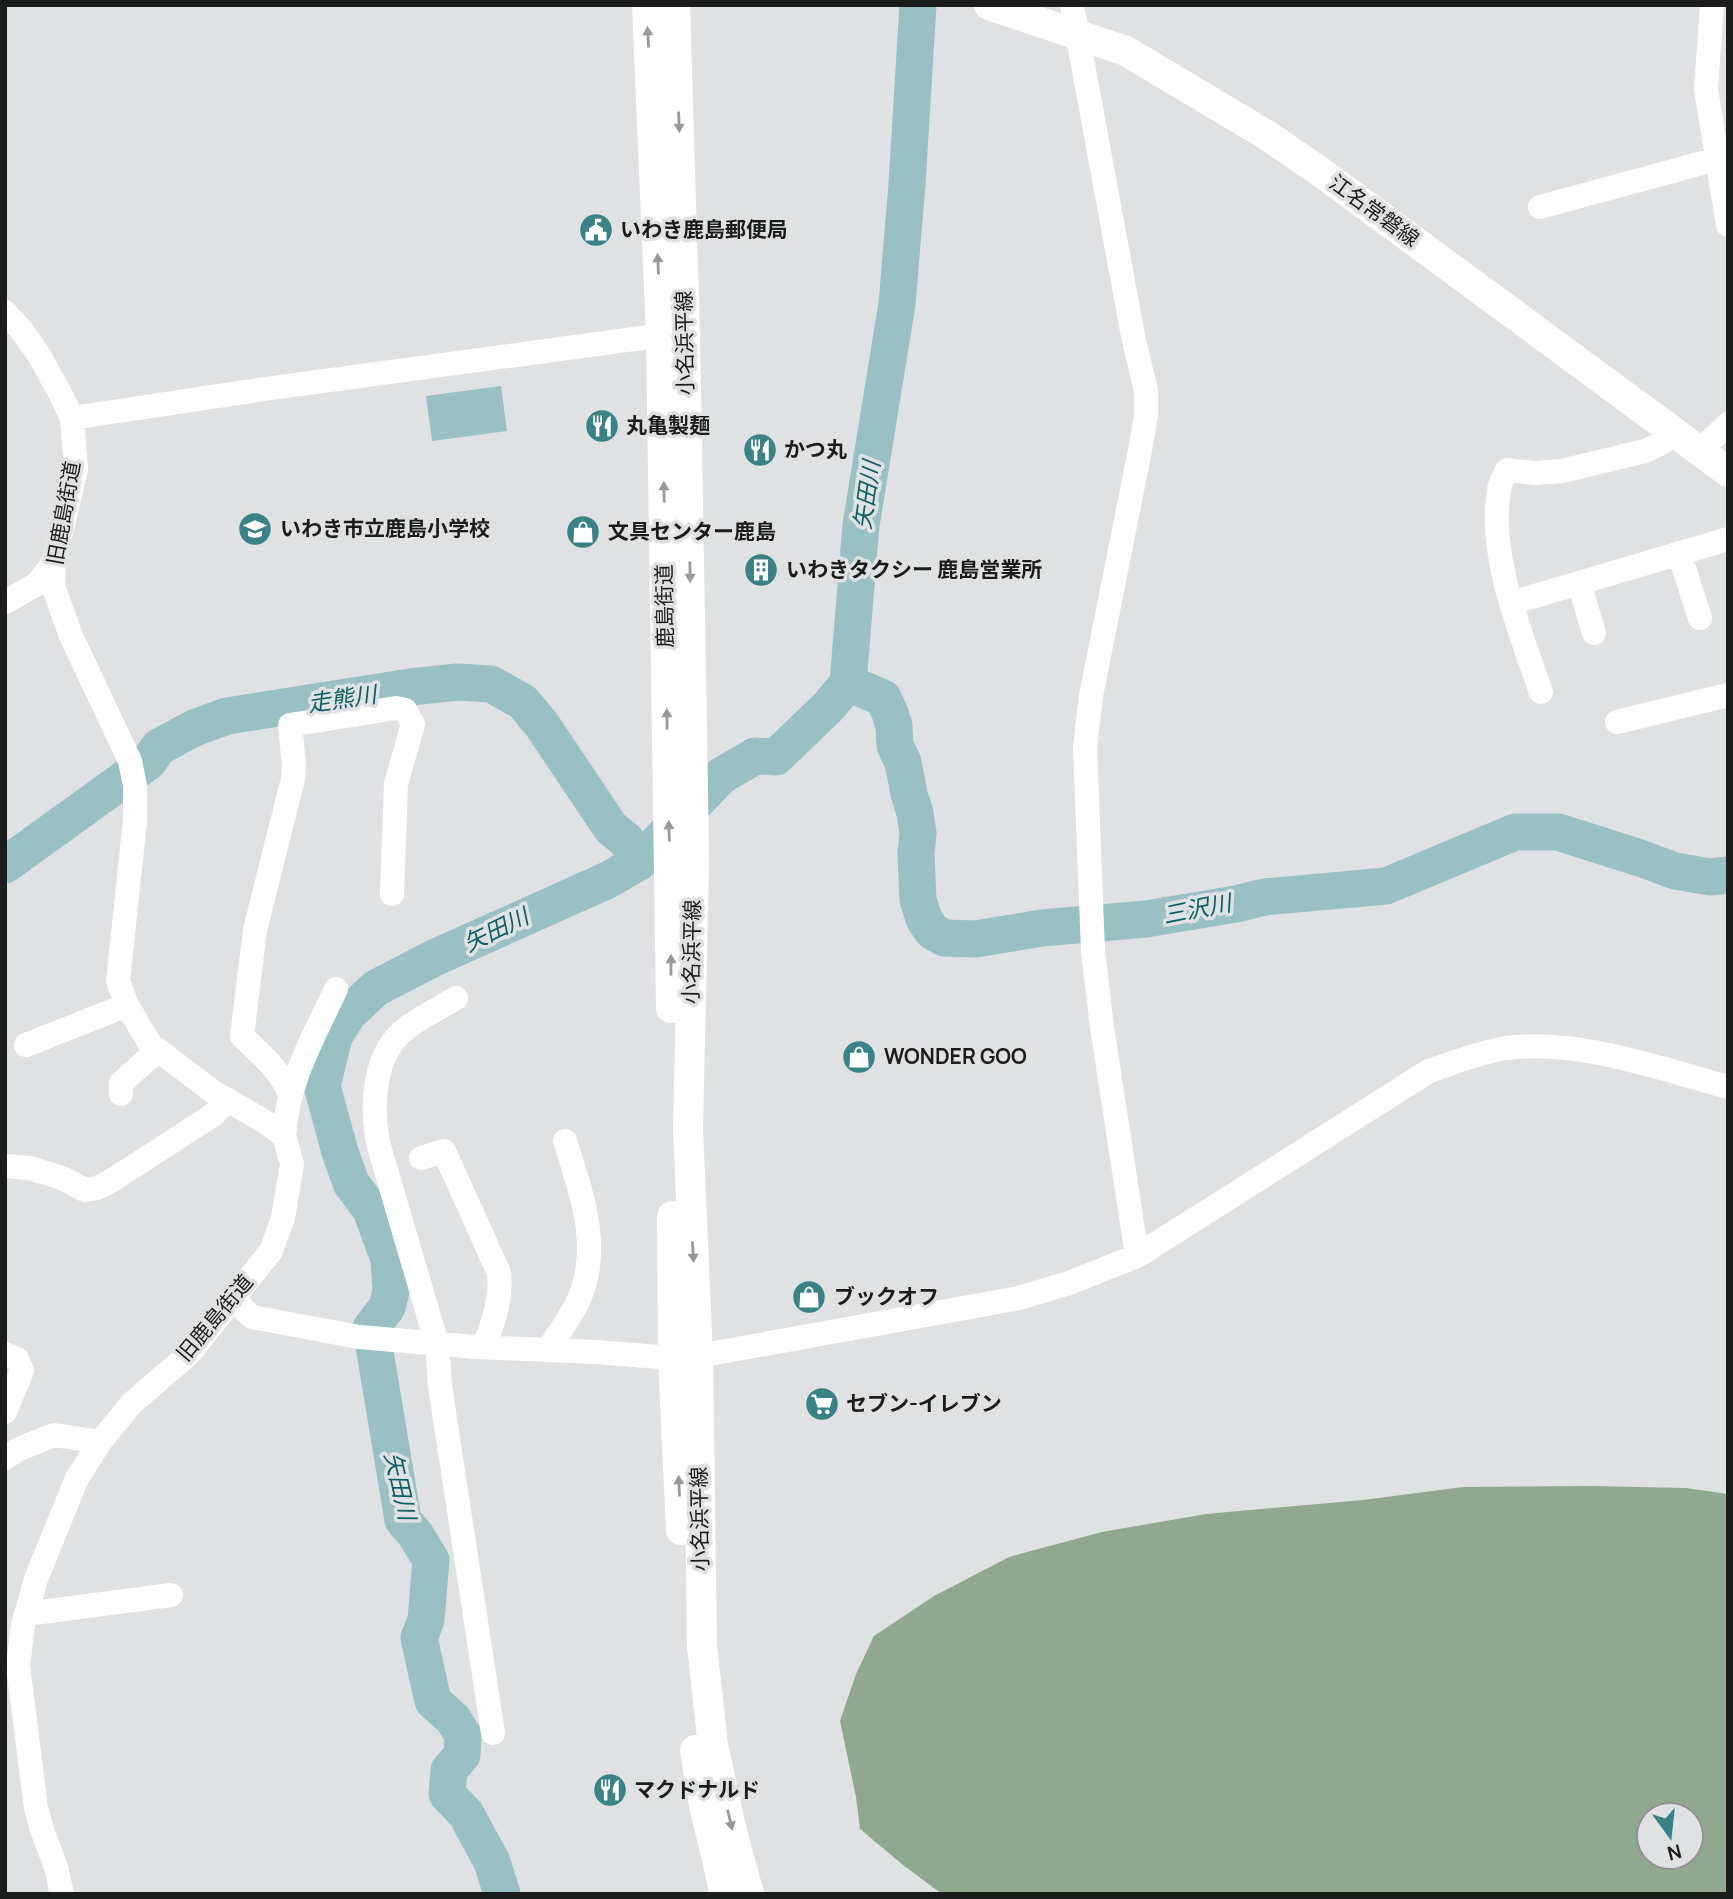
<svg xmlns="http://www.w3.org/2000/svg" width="1733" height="1899" font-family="Manrope,'Noto Sans JP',sans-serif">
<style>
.forest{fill:#90a890;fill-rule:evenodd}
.water{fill:#99c1c4}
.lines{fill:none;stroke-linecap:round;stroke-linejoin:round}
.river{stroke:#99c1c4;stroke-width:37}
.minor{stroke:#fff;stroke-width:24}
.major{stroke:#fff;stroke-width:30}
.oneway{fill:#989999}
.labels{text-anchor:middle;stroke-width:7;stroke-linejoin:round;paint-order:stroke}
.street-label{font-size:21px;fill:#1b1c1c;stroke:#e0e1e2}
.poi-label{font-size:21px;font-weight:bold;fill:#1b1c1c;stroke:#e0e1e2;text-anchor:start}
.water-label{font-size:23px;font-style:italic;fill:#0a6065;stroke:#e0e1e2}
</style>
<rect width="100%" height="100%" fill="#e0e1e2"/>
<path class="forest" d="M1591,1486L1686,1488L1728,1494V1894H942L903,1865L860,1829L856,1797L840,1721L856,1674L874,1636L934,1596L1009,1557L1102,1532L1206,1514L1363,1500L1463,1487ZM1649,1815H1691V1857H1649Z"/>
<path class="water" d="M501,386L507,431L432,441L426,396Z"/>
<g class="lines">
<path class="river" d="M848,683L883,698L890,713L894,726L895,746L903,762L909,794L915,813L918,833L916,853L918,900L924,919L932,931L944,938L975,939L1042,928L1146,919L1236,904L1264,897L1386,886L1515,832H1558L1640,858L1675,871L1710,877L1728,875
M5,865L148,762L159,747L194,728L227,716L410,687L458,682L491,684L523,702L542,725L611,828L626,840L639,862
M502,1894L492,1862L466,1814L447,1794L449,1770L462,1755L463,1735L453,1719L433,1701L419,1638L426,1620L431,1560L415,1534L403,1520L371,1328L387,1307L391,1292L389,1259L371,1210L351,1183L340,1152L322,1086L334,1037L348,1014L376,988L434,958L608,880L639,862L721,776L755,756L776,757L828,707L848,683L861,525L897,304L907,184L918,5"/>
<path class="minor" d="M1072,5L1133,336L1146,391V416L1141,445L1091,696L1085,747L1093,951L1102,1027L1137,1256
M1712,5L1706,89L1728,225
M1540,207L1717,159
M5,312L23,332L39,355L60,393L72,418L76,469L54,562L53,586L71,636L130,761L135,786V821L118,981L127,1005L150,1044L212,1091L267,1123L284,1136L292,1164L283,1218L271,1251L189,1354L132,1403L100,1442L77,1478L36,1579L23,1625L18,1666L36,1808L42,1830L56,1867L62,1894
M72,418L272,388L678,333
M1699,451L1728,424
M1679,553L1700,618
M1579,583L1594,633
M5,602L37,584L54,562
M1511,603L1728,539
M1541,692C1520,631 1488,555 1499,490C1500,483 1504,477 1507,470L1535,473L1562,471L1645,451L1662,443L1674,432
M1617,722L1728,695
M456,998C440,1008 423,1016 408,1027C373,1052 371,1104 378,1143L437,1344L440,1386L493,1733
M26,1045L127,1005
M121,1094V1083L158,1050
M290,1095C281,1070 260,1054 242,1036L255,930L293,779L294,765L290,725L396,708L405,710L413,724L396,784L392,894
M284,1136C287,1082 314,1036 336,989
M421,1158L444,1151L499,1273C502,1300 493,1322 484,1347
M5,1166L30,1168L62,1178L85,1190L97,1188L111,1181L213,1115L228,1100
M234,1300L252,1317L359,1337L476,1347L595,1352L673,1358L698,1356L1019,1298L1069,1283L1137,1256L1429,1071C1454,1063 1480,1052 1506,1048C1579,1039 1658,1068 1728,1087
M548,1350C558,1334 571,1317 579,1299C602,1247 581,1192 565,1141
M5,1354L17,1359L22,1371L5,1412
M5,1458L19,1449L54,1435L100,1442
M26,1614L171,1595"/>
<path class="major" d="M647,5L661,335L671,1008
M675,5L685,333L693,790L694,865L688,1129L698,1356L702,1646L713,1745L732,1832L749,1894
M989,5L1126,51L1265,134L1322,173L1728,472
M672,1216L673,1358L681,1530
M695,1750L703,1800L725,1894"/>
</g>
<defs><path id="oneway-solid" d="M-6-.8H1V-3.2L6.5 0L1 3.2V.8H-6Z" transform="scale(1.75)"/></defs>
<g class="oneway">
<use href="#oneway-solid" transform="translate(648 37) rotate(-93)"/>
<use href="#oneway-solid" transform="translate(679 122) rotate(88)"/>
<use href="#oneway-solid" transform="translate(658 264) rotate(-93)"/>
<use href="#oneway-solid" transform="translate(664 492) rotate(-91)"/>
<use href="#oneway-solid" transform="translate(690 572) rotate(89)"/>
<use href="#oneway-solid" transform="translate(667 719) rotate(-91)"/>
<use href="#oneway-solid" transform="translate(669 831) rotate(-92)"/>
<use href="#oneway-solid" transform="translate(671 965) rotate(-90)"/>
<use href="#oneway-solid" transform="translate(693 1252) rotate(87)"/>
<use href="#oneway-solid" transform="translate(679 1486) rotate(-93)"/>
<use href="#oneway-solid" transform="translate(730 1820) rotate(77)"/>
</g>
<defs>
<g id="civic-disc" transform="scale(1.75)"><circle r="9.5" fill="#398285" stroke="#e0e1e2"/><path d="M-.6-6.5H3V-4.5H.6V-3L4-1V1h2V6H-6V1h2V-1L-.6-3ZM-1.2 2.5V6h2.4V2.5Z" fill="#fff"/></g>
<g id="restaurant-disc" transform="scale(1.75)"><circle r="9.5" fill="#398285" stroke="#e0e1e2"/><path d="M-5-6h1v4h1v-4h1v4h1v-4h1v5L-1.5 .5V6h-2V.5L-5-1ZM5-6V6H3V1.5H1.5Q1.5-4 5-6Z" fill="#fff"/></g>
<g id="school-disc" transform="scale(1.75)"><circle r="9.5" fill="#398285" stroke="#e0e1e2"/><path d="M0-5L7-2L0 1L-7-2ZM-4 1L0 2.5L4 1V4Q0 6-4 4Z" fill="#fff"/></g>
<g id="shop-disc" transform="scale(1.75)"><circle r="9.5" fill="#398285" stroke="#e0e1e2"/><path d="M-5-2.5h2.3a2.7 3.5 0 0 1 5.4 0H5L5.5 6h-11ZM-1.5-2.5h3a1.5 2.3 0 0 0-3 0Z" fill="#fff"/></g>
<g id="building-disc" transform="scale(1.75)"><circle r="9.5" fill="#398285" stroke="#e0e1e2"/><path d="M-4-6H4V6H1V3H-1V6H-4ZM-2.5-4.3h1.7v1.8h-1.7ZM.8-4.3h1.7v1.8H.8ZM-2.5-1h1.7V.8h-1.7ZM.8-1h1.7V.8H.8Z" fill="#fff"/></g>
<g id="supermarket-disc" transform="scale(1.75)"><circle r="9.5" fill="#398285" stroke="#e0e1e2"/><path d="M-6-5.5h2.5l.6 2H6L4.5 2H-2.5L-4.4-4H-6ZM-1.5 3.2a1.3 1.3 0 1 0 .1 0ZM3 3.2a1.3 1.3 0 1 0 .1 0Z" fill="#fff"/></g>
</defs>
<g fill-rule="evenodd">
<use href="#civic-disc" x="596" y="230"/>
<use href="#restaurant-disc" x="602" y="426"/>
<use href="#restaurant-disc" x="760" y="450"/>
<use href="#school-disc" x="255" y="529"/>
<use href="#shop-disc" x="583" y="532"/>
<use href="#building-disc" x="761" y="570"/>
<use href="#shop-disc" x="859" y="1057"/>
<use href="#shop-disc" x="809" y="1297"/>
<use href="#supermarket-disc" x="822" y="1404"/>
<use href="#restaurant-disc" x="610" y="1790"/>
</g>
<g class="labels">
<g class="street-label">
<text transform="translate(1374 211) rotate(36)" y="7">江名常磐線</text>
<text transform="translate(685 343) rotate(-91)" y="7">小名浜平線</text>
<text transform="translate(64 513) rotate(-80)" y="7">旧鹿島街道</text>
<text transform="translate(665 606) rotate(-91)" y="7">鹿島街道</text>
<text transform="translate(692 952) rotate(-89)" y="7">小名浜平線</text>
<text transform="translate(215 1318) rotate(-50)" y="7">旧鹿島街道</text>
<text transform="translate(700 1519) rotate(-91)" y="7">小名浜平線</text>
</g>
<g class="poi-label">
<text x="620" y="237">いわき鹿島郵便局</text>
<text x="626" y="433">丸亀製麺</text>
<text x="784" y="457">かつ丸</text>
<text x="280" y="536">いわき市立鹿島小学校</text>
<text x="608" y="539">文具センター鹿島</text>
<text x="786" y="577">いわきタクシー 鹿島営業所</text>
<text x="884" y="1064">WONDER GOO</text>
<text x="834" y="1304">ブックオフ</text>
<text x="846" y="1411">セブン-イレブン</text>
<text x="634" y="1797">マクドナルド</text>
</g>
<g class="water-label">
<text transform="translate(867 495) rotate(-82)" y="8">矢田川</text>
<text transform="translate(342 699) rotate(-8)" y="8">走熊川</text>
<text transform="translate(1197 909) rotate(-11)" y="8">三沢川</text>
<text transform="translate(496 930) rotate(-26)" y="8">矢田川</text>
<text transform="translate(400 1486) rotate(77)" y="8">矢田川</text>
</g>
</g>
<rect width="1733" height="1899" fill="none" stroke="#1b1c1c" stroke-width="14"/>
<g transform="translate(1670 1836) rotate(165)"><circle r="33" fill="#e0e1e2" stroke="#919293" stroke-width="2"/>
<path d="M0-5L12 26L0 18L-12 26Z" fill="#398285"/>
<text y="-10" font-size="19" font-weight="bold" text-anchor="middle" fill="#1b1c1c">N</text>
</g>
</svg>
